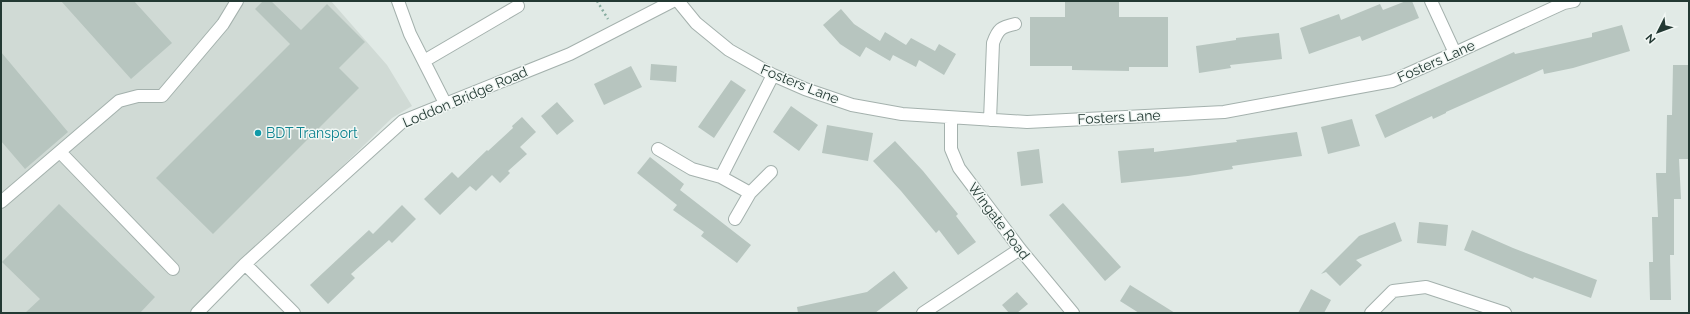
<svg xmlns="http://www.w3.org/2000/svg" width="1690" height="314" font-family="Raleway,sans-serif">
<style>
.built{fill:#d0dad5}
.building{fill:#b7c5bf}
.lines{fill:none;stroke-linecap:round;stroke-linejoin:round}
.minor-casing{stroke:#a4b1ad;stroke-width:14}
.path{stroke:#85ab9e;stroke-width:2.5;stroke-dasharray:2 3;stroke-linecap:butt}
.minor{stroke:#fff;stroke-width:12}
.culture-dot{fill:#0f9aa8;stroke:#f1f7f4;stroke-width:1.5}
.labels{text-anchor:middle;stroke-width:3;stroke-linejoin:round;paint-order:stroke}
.street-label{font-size:14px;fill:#233933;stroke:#f1f7f4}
.culture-label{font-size:14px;fill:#0d838f;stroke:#f1f7f4;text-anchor:start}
</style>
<rect width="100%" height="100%" fill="#e1eae6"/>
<path class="built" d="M1,1H331L387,65L412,106L392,118L191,313H1Z"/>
<path class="building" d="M61,1H134L172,43L131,79Z
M263,1H271L301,30L327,4L365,42L339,68L359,88L213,234L156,178L290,44L255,9Z
M1065,1H1119V17H1168V67H1129V71L1072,70V66H1030V17H1065Z
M1406,1H1412L1419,18L1362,41L1360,36L1309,54L1300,28L1339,14L1341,20L1380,4L1383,10Z
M841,9L854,24L880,41L885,32L906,45L911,38L935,51L939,44L956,54L944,75L919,60L916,67L893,55L890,61L866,47L860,57L840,44L823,25Z
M1622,25L1630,51L1573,68L1544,74L1543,69L1446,112V113L1433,119L1432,116L1385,138L1375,115L1514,52L1515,54L1592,37V33Z
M1279,33L1282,59L1230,65L1231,68L1199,73L1196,46L1236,40V38Z
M1,52L68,132L25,169L1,141Z
M651,64L677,66L676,82L650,80Z
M1673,65H1689L1688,159H1679L1681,199H1674V255H1670L1671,300H1650L1649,262H1653L1652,217H1658L1656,173H1666L1667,115H1672Z
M631,66L642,87L604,105L594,84Z
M731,80L746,90L714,138L698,127Z
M557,102L574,121L557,135L541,116Z
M791,106L818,125L799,151L773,132Z
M522,117L536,132L520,147L527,154L508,171L510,173L500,183L492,175L476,191L470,186L440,215L424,199L452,172L458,178L487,150L488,151L513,128L512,126Z
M1352,119L1360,146L1328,154L1321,127Z
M827,125L873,133L868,161L822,153Z
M1297,132L1302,156L1232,166L1233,169L1188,176L1121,183L1118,151L1154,148V152L1237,142L1236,140Z
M895,141L923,171L958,214L956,216L976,242L958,255L939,230L936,233L901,191L873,161Z
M1039,149L1043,183L1021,186L1017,152Z
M650,157L684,184L680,190L751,245L737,263L701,236L704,232L673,210L677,205L637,173Z
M1063,203L1121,267L1105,281L1049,215Z
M59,204L155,297L140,313H25L40,299L2,262Z
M402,205L416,219L392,243L389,240L351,274L355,278L328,304L310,285L369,230L373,234Z
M1395,222L1402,241L1356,260L1362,265L1340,286L1326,272L1321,274L1359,236Z
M1419,222L1448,225L1446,246L1417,243Z
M1472,230L1513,248L1597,280L1591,298L1534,277L1533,279L1464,250Z
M894,271L908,288L875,313H798L797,307L867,292Z
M1130,285L1143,293L1175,313H1139L1120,301Z
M1311,289L1331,300L1324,313H1298Z
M1017,292L1028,304L1017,313H1009L1002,305Z"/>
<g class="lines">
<g class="minor-casing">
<path id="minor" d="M398,1L410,34L445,103
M678,1L696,23L729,50L773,75L805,89L852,105L902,114L1027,122L1224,112L1392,81L1455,53L1564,3L1574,1
M1431,1L1455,53
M424,61L518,6
M951,118V149L959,168L1020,249L1073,313
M990,120L993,43C998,29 1001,27 1015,24
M658,149L692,169L721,177L750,193
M60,152L173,269
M721,177L773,75
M1,202L119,101L138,96H162L223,24L237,1
M735,219L750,193L771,172
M245,264L294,313
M197,313L245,264L403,121L570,54L673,1
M923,313L1020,249
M1371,313L1393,291L1426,287L1505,313"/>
</g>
<path class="path" d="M597,1L608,19"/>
<use href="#minor" class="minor"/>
</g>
<circle class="culture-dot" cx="258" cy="133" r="4"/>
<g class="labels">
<g class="street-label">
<text transform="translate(1436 61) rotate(-24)" y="5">Fosters Lane</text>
<text transform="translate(800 84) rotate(22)" y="5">Fosters Lane</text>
<text transform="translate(465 97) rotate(-23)" y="5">Loddon Bridge Road</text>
<text transform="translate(1119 117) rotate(-3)" y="5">Fosters Lane</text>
<text transform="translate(999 221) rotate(53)" y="5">Wingate Road</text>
</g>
<g class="culture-label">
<text x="266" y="138">BDT Transport</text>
</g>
</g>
<rect width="1690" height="314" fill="none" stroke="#233933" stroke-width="4"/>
<g transform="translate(1658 32) rotate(228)" stroke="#f1f7f4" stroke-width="3" paint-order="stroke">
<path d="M0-3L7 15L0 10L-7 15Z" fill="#233933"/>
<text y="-6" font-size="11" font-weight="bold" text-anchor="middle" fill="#233933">N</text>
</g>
</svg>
